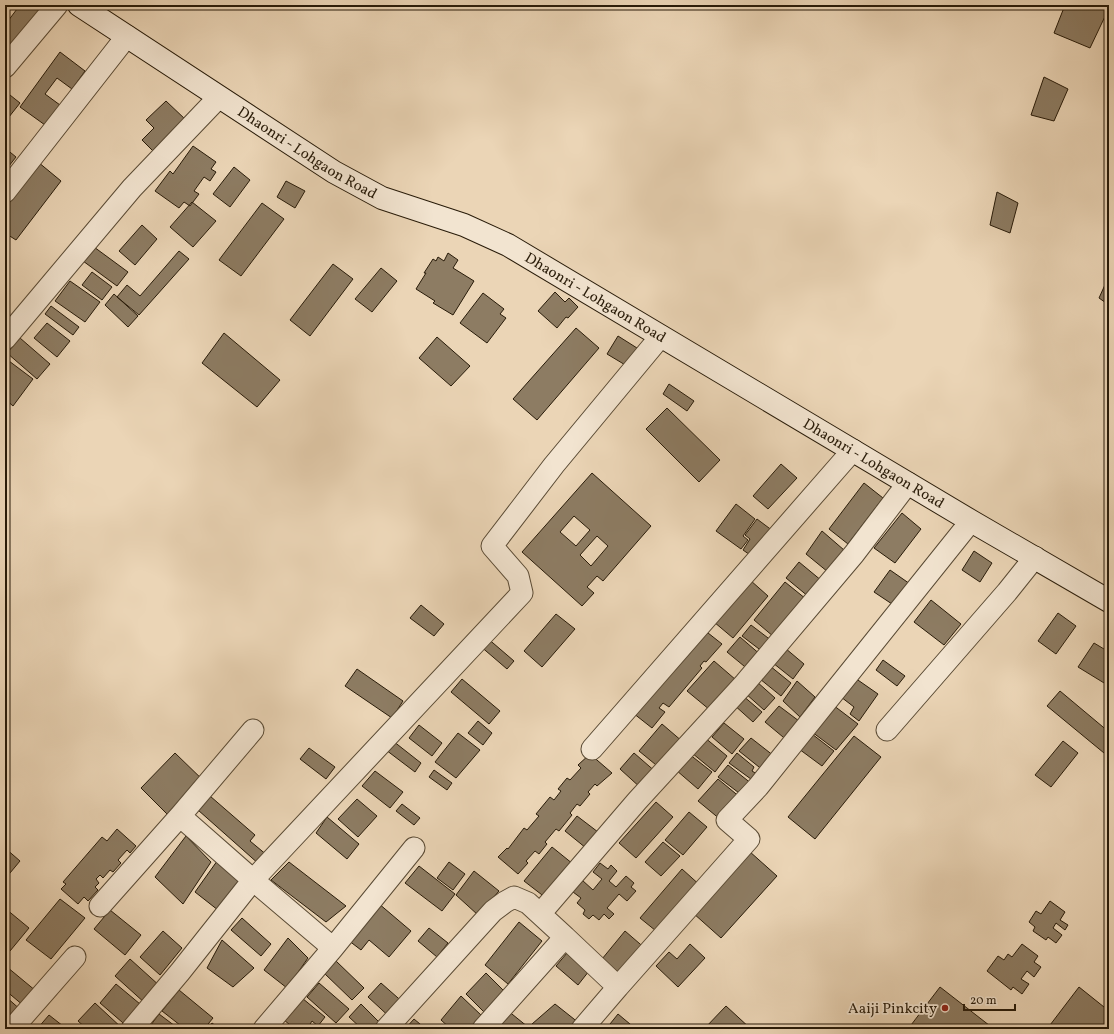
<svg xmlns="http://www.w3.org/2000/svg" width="1114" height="1034" font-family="Vollkorn,serif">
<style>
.building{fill:#8d7c63;stroke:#281b09;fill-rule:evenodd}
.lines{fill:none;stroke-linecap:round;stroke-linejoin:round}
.minor-casing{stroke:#594a34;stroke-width:23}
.secondary-casing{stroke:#281b09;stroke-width:24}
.minor{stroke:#f2e4d0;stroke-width:21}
.secondary{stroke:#f2e4d0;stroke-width:22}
.poi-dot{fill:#8f2418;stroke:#f2e4d0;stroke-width:1.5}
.labels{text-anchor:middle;stroke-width:3.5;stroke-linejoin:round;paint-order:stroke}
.street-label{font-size:15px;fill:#281b09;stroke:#f2e4d0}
.poi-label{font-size:15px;fill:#281b09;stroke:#f2e4d0;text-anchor:end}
</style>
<rect width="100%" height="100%" fill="#ebd5b6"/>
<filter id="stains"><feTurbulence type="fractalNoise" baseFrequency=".005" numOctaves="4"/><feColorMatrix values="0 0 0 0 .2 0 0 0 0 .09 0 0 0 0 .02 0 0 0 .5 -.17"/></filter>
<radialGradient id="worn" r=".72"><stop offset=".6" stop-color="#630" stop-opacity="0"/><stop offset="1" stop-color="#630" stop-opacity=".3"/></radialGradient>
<path class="building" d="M20,5L42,6L5,55V25Z
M1065,5H1109V8L1090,48L1054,33Z
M60,52L85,71L72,89L57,78L45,94L60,105L45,125L20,107Z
M1044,77L1068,89L1054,121L1031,115Z
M5,91L20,103L5,122Z
M166,101L186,120L154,152L142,140L154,128L146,120Z
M193,146L216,162L211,169L216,172L210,181L204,177L194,191L199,194L190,206L184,202L179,208L155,191L170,171L173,174Z
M5,148L16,157L5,171Z
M38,162L61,181L16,240L5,233V209Z
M234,167L250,180L230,207L213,194Z
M286,181L305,191L295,208L277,197Z
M997,192L1018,203L1010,233L990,225Z
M192,202L216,221L193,247L170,227Z
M262,203L284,219L241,276L219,260Z
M142,225L157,239L135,265L119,251Z
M94,247L128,272L117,286L83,261Z
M179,251L189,259L139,315L117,297L127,285L140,296Z
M448,253L458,260L453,268L474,281L453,315L433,303L435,301L416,289L426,273H424L433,259L436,261L438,257L444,261Z
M333,264L353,279L310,336L290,320Z
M381,268L397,281L372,312L355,299Z
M92,272L112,287L102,300L82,285Z
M1109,276V305L1099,298Z
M70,281L100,302L85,322L55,301Z
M555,292L565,302L569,298L578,307L568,318L566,317L557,328L538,311Z
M483,293L504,309L500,314L506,318L487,343L460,323Z
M114,294L138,316L128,327L105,305Z
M51,306L79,327L73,335L45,314Z
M47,323L70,341L57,357L34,338Z
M576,328L599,348L537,420L513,399Z
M224,333L280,380L257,407L202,363Z
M618,336L637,348L627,366L607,354Z
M437,337L470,366L451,386L419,358Z
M20,338L50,364L37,379L7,353Z
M5,358L33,379L13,406L5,399Z
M669,384L694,401L687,411L663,394Z
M667,408L720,460L699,482L646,429Z
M781,464L797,478L768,509L753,496Z
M592,473L651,526L603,581L597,576L587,587L594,593L582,606L522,552ZM574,516L590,530L576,546L560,532ZM597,536L608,546L591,566L580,555Z
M864,483L883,498L848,544L829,529Z
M736,504L755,519L743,536L748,540L741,549L716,531Z
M902,513L921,529L895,563L874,548Z
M757,519L773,531L753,557L743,550L750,539L745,535Z
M822,531L844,550L828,572L806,554Z
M974,551L992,563L980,582L962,570Z
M799,562L822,581L809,597L786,578Z
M890,570L913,586L898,608L874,592Z
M750,580L768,596L733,638L714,622Z
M785,582L806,599L774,637L754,620Z
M931,600L961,624L944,645L914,622Z
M421,605L444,624L434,636L410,618Z
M1058,613L1076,626L1056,654L1038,641Z
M556,614L575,629L542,667L524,651Z
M751,625L772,641L763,652L742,636Z
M703,629L722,644L706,662L704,661L700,666L702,668L669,707L663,703L659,708L665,712L652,728L633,713Z
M486,637L514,661L507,669L479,645Z
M740,637L762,656L750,671L727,652Z
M1094,643L1109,652V686L1078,667Z
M785,648L804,664L793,679L773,663Z
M883,660L905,676L897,686L876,670Z
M714,661L736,680L710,710L687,691Z
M770,666L791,683L781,696L760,679Z
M357,669L403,701L392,718L345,686Z
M855,678L878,694L859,721L850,714L854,707L841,697Z
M462,679L500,711L489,724L451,692Z
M756,681L775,698L764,710L745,693Z
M797,681L815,697L800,717L783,701Z
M1060,691L1109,732V748L1104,753L1047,706Z
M742,695L762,712L753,722L733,704Z
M833,705L858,724L836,750L812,732Z
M779,706L803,724L789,742L765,722Z
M478,721L492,733L483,745L468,733Z
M724,723L744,739L732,754L712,737Z
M662,724L683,742L661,769L639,751Z
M419,725L442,743L432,756L409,738Z
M458,733L480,750L456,778L435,762Z
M812,734L834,751L822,766L799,749Z
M854,736L881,757L815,839L788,817Z
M704,737L727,756L715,772L692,753Z
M751,738L774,756L764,771L739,751Z
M393,741L421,763L415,772L386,750Z
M1063,741L1078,753L1051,787L1035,775Z
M309,748L335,767L326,779L300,759Z
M175,753L207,784L172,819L141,788Z
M634,753L657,773L642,789L620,769Z
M737,753L754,767L752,771L760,776L755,782L729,763Z
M590,754L612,773L597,786L595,784L588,792L590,794L580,806L577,804L570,813L572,815L559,831L556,829L545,842L547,844L539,854L535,851L526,861L528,863L518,874L498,857L507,848L508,849L524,828L527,830L539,816L536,814L550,797L554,800L561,791L558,789L567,778L570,780L581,768L578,765Z
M689,754L712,772L698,789L676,770Z
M728,765L752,784L743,796L718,777Z
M434,770L452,783L447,790L429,777Z
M375,771L403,792L390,808L362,786Z
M718,779L741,798L721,820L698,801Z
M210,796L255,835L250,841L268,856L260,865L198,810Z
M357,799L377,816L358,837L338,819Z
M656,802L673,817L636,858L619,843Z
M402,804L420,818L414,825L396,811Z
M689,812L707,827L683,855L665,840Z
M577,816L598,832L586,848L565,831Z
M327,817L359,844L347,859L316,833Z
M117,829L136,846L130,853L127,850L118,860L121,863L113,872L110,870L103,878L100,875L96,879L99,883L95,887L98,890L88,901L84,897L78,904L61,889L66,884L63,882L102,837L107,841Z
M186,836L211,862L183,904L155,877Z
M663,842L680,856L661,876L645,862Z
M552,847L573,864L546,898L524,881Z
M5,848L20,861L5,879Z
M749,851L777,876L721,938L693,913Z
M220,857L249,882L223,914L195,892Z
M289,862L346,906L326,922L271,880Z
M449,862L465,874L453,890L437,878Z
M600,863L608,869L611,865L617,871L609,881L616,887L626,876L634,883L631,887L636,891L627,901L619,894L607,908L614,914L609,919L604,914L599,920L593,915L589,919L583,914L585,910L577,903L581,898L573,892L582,880L593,890L602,879L593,872Z
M419,866L455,894L442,911L405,883Z
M682,869L702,887L661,935L640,918Z
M474,871L499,891L478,915L456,895Z
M60,899L85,918L51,959L26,940Z
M1050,901L1065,912L1060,920L1068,925L1065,930L1056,923L1053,928L1062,935L1056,943L1048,937L1046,940L1033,931L1035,927L1029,922L1036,911L1041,914Z
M378,903L411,931L389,957L369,940L361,950L348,940Z
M6,909L29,928L10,951L5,947Z
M110,910L141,935L125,955L94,929Z
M242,918L271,944L261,956L231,930Z
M519,922L542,941L508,984L485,965Z
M429,928L448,943L437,957L418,941Z
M163,931L182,948L160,975L140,957Z
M625,931L647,950L624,977L602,959Z
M288,938L308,958L287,988L264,970Z
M222,940L254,968L233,987L207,968Z
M690,944L705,958L678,987L656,966L669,952L677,959Z
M1022,944L1038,956L1034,962L1041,967L1034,977L1027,971L1021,979L1029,984L1022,994L1013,987L1011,990L987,971L998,956L1004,960L1008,954L1012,957Z
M567,953L589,971L578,985L556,966Z
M130,959L161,987L146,1004L115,976Z
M336,961L364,988L352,1000L324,973Z
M7,967L36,991L24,1006L5,990V969Z
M486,973L506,993L486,1014L466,994Z
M319,983L349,1009L336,1023L307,997Z
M381,983L406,1005L393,1020L368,997Z
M116,984L146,1009L130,1029L100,1003Z
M940,987L994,1029H908Z
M1079,987L1109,1011V1029H1047Z
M179,990L213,1018L204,1029H185L162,1011Z
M5,996L22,1011L5,1028Z
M461,996L482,1016L471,1029H451L441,1020Z
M302,998L325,1017L318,1026L312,1021L307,1029H295L284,1020Z
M95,1003L123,1029H87L78,1021Z
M361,1004L385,1028L384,1029H362L349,1017Z
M555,1004L579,1023L572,1029H538L532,1024Z
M726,1006L751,1029H704Z
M507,1010L528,1027L526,1029H495Z
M159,1014L179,1029H148Z
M618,1014L636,1029H606Z
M49,1015L63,1026L61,1029H37Z
M414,1019L426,1029H405Z
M212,1023L220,1029H207Z"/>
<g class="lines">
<g class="minor-casing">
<path id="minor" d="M5,67L57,5
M5,192L127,36
M5,339L132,188L219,97
M887,730L1007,592L1035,557
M592,749L853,450
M100,906L180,816L253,730
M565,937L618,987L582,1029
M333,948L414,848
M618,987L749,839L727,820L758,787L971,521
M12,1029L75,957
M132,1029L180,972L253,880L180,816
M264,1029L333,948L253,880L522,593L518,576L492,546L554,465L661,336
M386,1029L493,911L505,902L514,897L528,903L540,914
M483,1029L565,937L540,914L637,801L745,683L854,554L908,483"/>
</g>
<g class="secondary-casing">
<g id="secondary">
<path id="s1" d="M79,5L334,172L382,198L464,225L508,245L971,521L1109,601"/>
</g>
</g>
<use href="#minor" class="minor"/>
<use href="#secondary" class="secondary"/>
</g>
<circle class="poi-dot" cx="945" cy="1008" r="4"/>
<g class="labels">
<g class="street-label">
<text dy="5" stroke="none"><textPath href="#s1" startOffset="272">Dhaonri - Lohgaon Road</textPath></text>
<text dy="5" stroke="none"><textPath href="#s1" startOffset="596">Dhaonri - Lohgaon Road</textPath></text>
<text dy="5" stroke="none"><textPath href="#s1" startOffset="920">Dhaonri - Lohgaon Road</textPath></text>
</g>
<g class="poi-label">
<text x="937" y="1013">Aaiji Pinkcity</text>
</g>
</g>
<rect width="1114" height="1034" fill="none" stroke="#ebd5b6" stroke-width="20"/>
<rect x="6" y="6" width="1102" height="1022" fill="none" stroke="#281b09" stroke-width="2"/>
<rect x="10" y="10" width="1094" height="1014" fill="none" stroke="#281b09"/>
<path d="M964 1004v6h51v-6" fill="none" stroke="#281b09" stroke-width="2"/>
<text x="970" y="1004" font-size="12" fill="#281b09" stroke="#f2e4d0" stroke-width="3" paint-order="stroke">20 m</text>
<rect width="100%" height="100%" filter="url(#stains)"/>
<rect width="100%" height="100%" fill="url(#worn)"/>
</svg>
